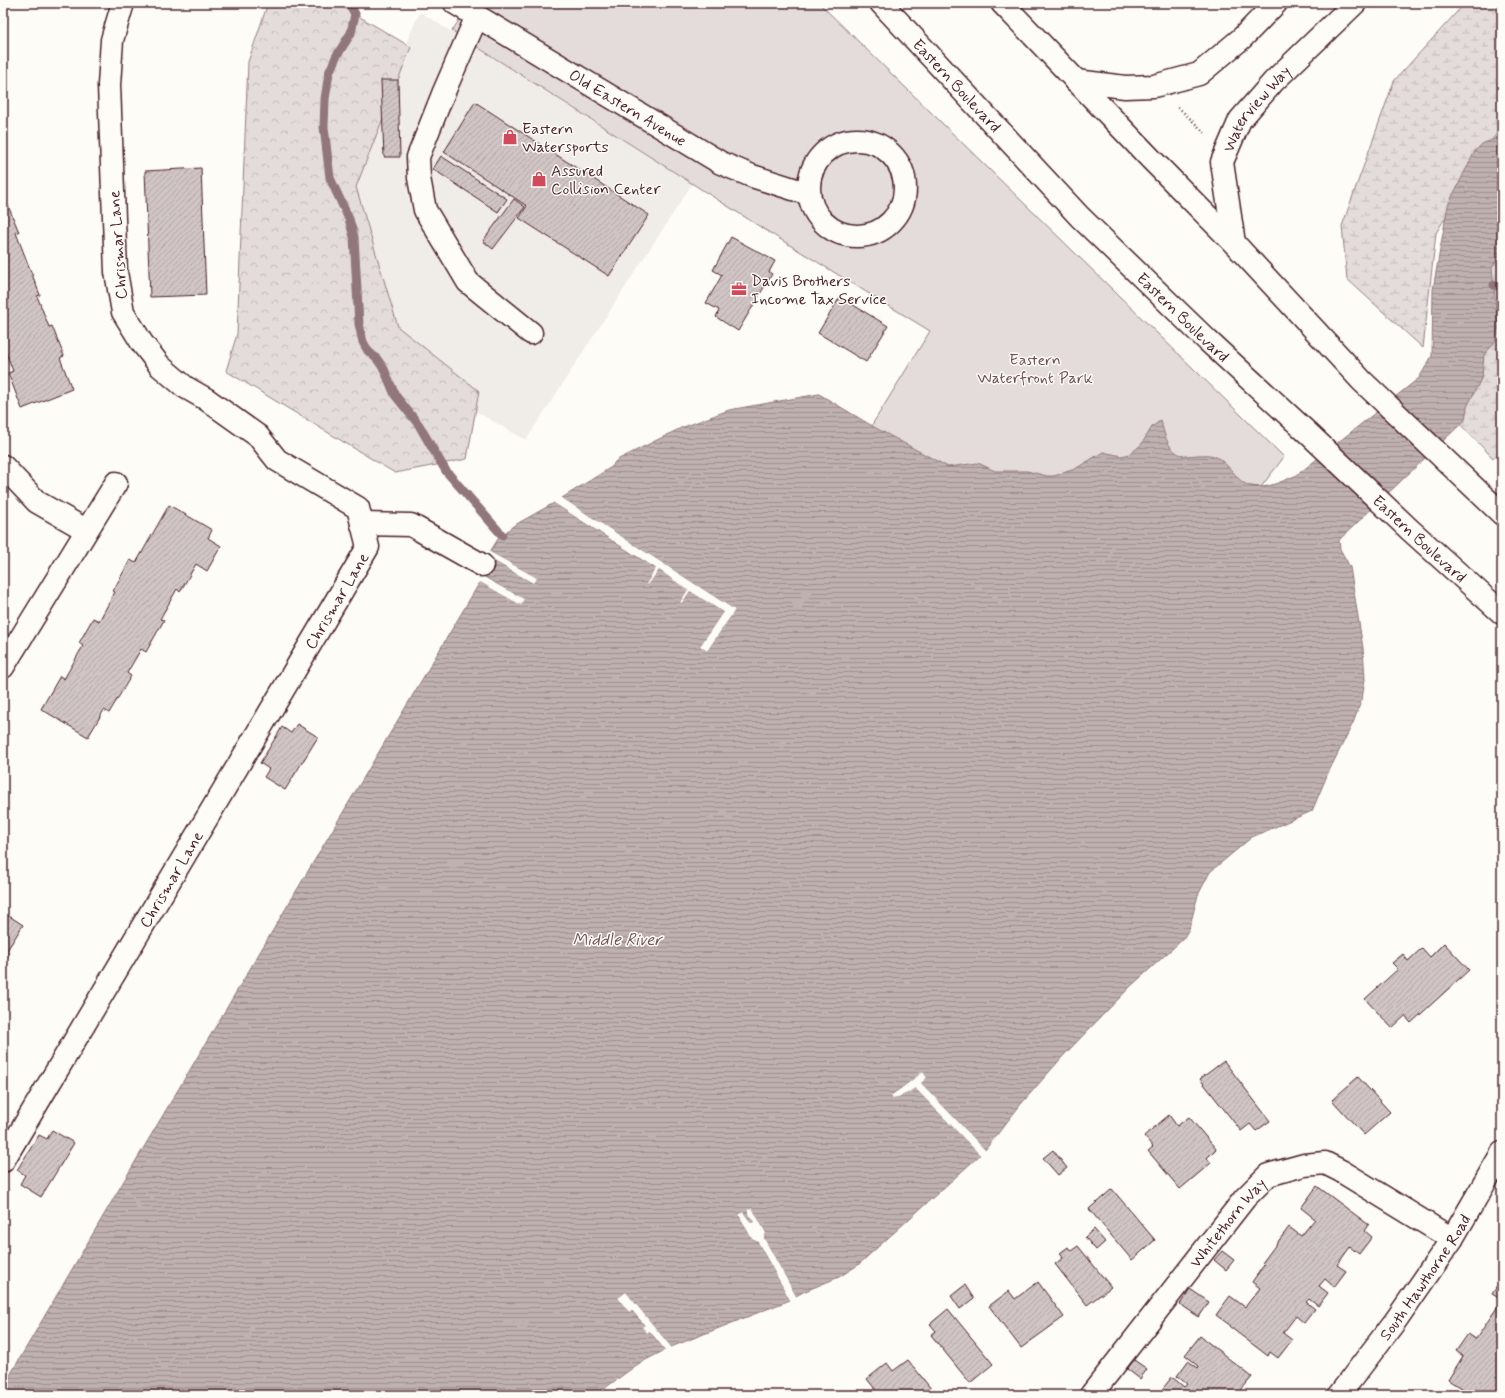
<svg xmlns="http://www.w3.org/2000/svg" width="1505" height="1398" font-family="Mynerve,sans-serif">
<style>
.built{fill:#f0ece8}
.green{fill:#e3dcda;stroke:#967e82}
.forest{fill:url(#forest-crowns);stroke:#967e82}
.wetland{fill:url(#wetland-marsh);stroke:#967e82}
.water{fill:url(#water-rules);stroke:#91777b}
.pier{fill:#fdfcf7}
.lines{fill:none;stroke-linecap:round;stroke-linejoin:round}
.stream{stroke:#91777b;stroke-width:9}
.building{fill:url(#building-hatch);stroke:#4a1f2b}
.minor-casing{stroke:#4a1f2b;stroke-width:25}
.major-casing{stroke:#4a1f2b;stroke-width:25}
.path{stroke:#4a1f2b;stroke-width:2.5;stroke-dasharray:1 3;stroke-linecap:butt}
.minor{stroke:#fdfcf7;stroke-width:22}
.major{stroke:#fdfcf7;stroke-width:22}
.labels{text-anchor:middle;stroke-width:3;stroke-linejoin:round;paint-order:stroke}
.street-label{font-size:16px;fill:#4a1f2b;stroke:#fdfcf7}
.poi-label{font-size:16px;fill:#4a1f2b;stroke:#fdfcf7;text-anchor:start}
.park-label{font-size:16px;fill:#704e57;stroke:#fdfcf7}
.water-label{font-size:17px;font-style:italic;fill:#73525a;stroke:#fdfcf7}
</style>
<defs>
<pattern id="forest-crowns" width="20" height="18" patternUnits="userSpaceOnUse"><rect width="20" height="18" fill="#e3dcda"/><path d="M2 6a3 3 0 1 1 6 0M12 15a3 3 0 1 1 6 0" fill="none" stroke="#c4bcbb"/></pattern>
<pattern id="wetland-marsh" width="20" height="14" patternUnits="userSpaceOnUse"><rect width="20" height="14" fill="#e3dcda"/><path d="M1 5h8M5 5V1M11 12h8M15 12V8" fill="none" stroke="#c4bcbb"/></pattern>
<pattern id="water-rules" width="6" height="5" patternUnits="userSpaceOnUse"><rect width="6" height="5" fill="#c0b1b1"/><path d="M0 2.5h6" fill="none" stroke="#9e8f90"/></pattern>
<pattern id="building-hatch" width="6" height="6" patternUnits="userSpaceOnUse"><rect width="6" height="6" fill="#d0c5c4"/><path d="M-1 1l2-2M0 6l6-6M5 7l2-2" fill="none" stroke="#b4a9a9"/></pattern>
</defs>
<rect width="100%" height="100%" fill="#fdfcf7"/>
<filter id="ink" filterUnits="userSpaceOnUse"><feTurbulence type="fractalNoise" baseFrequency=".025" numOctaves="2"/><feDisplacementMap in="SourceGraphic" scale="8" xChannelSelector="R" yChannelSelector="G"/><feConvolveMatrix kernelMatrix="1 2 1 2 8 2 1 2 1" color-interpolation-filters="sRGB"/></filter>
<g filter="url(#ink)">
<path class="built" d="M420,12L692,184L526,440L461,403L389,338L345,178Z"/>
<path class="green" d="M470,3H819L1284,457L1261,487L1198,481L1049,478L988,480L886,448L867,433L930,331L770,233L452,31Z"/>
<path class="forest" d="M268,3H336L411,47L356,187L398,327L479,391L467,459L395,473L226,371L237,334L248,62Z"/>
<path class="wetland" d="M1465,3H1502V129L1495,136L1436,233L1423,348L1347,279L1342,226L1394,81Z
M1502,244V451L1493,458L1451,415L1482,290Z"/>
<path class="water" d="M1502,133V250L1492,268L1498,328L1495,342L1484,355L1482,377L1467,407L1465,420L1339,540L1340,549L1350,567L1363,648L1365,679L1362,699L1353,723L1328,773L1312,811L1252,837L1210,872L1198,895L1189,929L1183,939L1131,986L1064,1055L1021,1104L985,1150L921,1083L927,1078L923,1073L891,1095L894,1098L908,1093L915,1088L980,1155L858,1265L839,1277L803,1292L796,1296L764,1238L766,1232L751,1208L747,1211L754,1222L751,1223L743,1212L739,1215L752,1239L758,1242L790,1300L671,1347L626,1292L618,1298L629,1312L631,1310L645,1326L643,1327L647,1333L649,1331L665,1350L638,1364L601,1391L598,1395H3V1387L125,1179L480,582L520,604L524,600L478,573L487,557L533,583L536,578L490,552L498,539L513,526L554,503L656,569L646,584L648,585L659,570L689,590L680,602L682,603L690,591L723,612L700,646L707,651L735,610L562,498L613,466L614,463L617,460L681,428L729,410L819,394L874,427L948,467L978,463L995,471H1027L1047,476H1054L1075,469L1103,452L1121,456L1130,454L1141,445L1152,427L1161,420C1164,434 1168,453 1185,456C1189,456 1194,455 1198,455C1204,455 1210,454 1216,457C1225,462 1231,470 1238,478C1254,496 1278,483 1297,475L1419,378L1432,356L1433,289L1448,205L1475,151L1482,144L1497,138Z"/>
<path class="pier" d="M562,498L735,610L707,651L700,646L723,612L690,591L682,603L680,602L688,590L659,570L648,585L646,584L656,568L554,503L556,502L724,611L725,613L702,646L706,648L732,610L560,499Z
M490,552L537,578L533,583L487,557L488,555L533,581L534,579L489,554Z
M479,575L524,599L521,605L480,582V580L520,602L521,600Z
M923,1072L927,1078L921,1083L985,1150L984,1151L920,1084V1081L925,1078L923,1075L894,1096L916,1086L981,1154L980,1155L915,1088L908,1093L893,1099L891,1096Z
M752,1208L766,1233L764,1238L796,1296L795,1297L763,1239L764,1233L751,1210L750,1211L756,1221L755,1223L750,1225L743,1215L741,1216L754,1238L760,1241L792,1299L790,1300L758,1242L752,1239L739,1215L743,1212L751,1223L754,1222L747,1210Z
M626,1292L671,1347L669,1348L626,1294L621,1298L629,1309L633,1308L646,1324L645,1328L647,1330H651L667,1349L665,1350L650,1331L647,1333L642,1327L645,1325L632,1310L629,1312L618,1298Z"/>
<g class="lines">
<path class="stream" d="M349,3L355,14L351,33L336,57L329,73L325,99L324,127L330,178L349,219L354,237L359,324L363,342L368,351L377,359L384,369L395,395L419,425L431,446L446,471L502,535
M1494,285L1502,287"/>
</g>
<path class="building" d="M381,80H398L400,157H384Z
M475,102L649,215L609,276L519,218L527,206L444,152Z
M441,156L507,199L498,212L433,169Z
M201,168L206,295L150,297L145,171Z
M3,196H4L19,232L16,233L40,295L37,296L49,327L52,326L64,356L60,358L72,389L22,409L8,373L13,371L3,345Z
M514,199L525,207L493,249L483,241Z
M731,237L775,261L769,272L772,274L738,331L716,317L719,310L706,303L722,275L713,270Z
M840,297L888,326L866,362L818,333Z
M169,505L212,530L208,538L221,546L207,571L196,564L180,592L177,589L160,619L164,620L146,652L141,649L127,673L131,676L109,713L104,710L88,737L41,709L60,676L64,679L83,646L79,643L93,618L99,621L115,592L113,591L130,560L136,563Z
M297,724L318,737L285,790L264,777L269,769L260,763L282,727L291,733Z
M3,912L23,925L6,952L9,954L3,965Z
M1444,943L1469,970L1411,1023L1405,1016L1392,1028L1365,999L1398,969L1392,963L1403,954L1408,961L1422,948L1430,957Z
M1224,1061L1270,1121L1256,1131L1250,1124L1241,1131L1200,1079Z
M1358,1077L1390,1112L1364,1135L1332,1100Z
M1169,1115L1177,1126L1189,1117L1216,1149L1207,1158L1211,1163L1180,1189L1148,1151L1153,1147L1144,1136Z
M52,1130L74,1143L41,1197L20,1184L25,1175L17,1170L39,1135L47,1139Z
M1053,1150L1067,1168L1058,1175L1043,1158Z
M1317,1186L1369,1225L1365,1231L1372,1237L1359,1254L1350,1247L1337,1265L1346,1271L1334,1287L1325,1279L1319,1286L1328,1293L1318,1306L1309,1299L1306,1302L1315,1309L1304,1323L1296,1316L1283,1333L1292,1340L1278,1358L1270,1352L1268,1356L1230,1327L1231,1326L1216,1315L1230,1296L1245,1307L1260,1288L1252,1282L1264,1265L1262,1263L1289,1227L1301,1236L1315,1219L1301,1208Z
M1112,1189L1155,1240L1132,1260L1089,1209Z
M1094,1229L1105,1242L1096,1250L1085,1237Z
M1078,1246L1111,1287L1087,1305L1055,1264L1063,1258L1060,1253L1068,1247L1071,1251Z
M1222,1251L1234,1260L1226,1270L1214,1260Z
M1502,1279V1395H1472L1448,1380L1463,1356L1456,1351L1468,1334L1476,1339L1502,1300L1492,1294Z
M1038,1282L1064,1317L1021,1348L989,1306L1009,1291L1015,1299Z
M965,1285L974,1299L960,1309L951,1296Z
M1190,1289L1209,1302L1199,1317L1180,1304Z
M948,1309L993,1364L970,1383L931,1335L936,1331L930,1324Z
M1200,1336L1252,1377L1237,1395H1165L1160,1392L1172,1377L1184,1387L1187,1384L1177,1376L1188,1361L1198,1368L1199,1366L1185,1355Z
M908,1360L936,1395H880L867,1379L887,1363L893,1371Z
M1134,1360L1147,1369L1140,1379L1127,1369Z"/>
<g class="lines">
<g class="minor-casing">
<g id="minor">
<path id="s1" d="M455,3L721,163L752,176L809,194"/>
<path d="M477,16L443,94L418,157L419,178L425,210L468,282L531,333"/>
<path d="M1076,81L1125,87L1154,86L1199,74L1242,38L1276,3"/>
<circle cx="857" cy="188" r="48"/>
<path id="s2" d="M1234,243L1222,162L1240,120L1274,81L1355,3"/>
<path d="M3,466L37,502L86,530"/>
<path d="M362,524L411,525L482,565"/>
<path d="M3,667L116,483"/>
<path id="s3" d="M3,1161L368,547L358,508L277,460L258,436L206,399L185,387L160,366L142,343L123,312L116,272L109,85L112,40L123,3"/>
<path id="s4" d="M1091,1395L1245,1198L1268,1175L1304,1165L1325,1163L1341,1171L1452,1239"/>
<path id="s5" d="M1339,1395L1396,1320L1452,1239L1502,1153"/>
</g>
</g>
<g class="major-casing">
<g id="major">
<path id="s6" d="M881,3L1080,217L1208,341L1310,435L1409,529L1502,613"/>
<path d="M1002,3L1151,159L1234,243L1362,381L1502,514"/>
</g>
</g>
<path class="path" d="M1178,107L1205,133"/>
<use href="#minor" class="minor"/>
<use href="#major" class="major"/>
</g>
</g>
<defs>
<g id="shop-bare" transform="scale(1.2)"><path d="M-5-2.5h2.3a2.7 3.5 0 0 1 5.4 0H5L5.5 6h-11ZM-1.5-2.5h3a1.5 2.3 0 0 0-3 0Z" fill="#d1495b" stroke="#fdfcf7" stroke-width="2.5" paint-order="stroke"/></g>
<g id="office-bare" transform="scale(1.2)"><path d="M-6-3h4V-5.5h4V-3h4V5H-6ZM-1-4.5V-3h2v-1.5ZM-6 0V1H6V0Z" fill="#d1495b" stroke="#fdfcf7" stroke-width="2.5" paint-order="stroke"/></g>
</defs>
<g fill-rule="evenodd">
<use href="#shop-bare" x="510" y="137"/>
<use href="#shop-bare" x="539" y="179"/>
<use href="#office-bare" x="739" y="289"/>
</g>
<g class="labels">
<g class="street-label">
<text dy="6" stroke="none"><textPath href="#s6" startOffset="112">Eastern Boulevard</textPath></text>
<text dy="6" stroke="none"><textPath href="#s1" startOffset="202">Old Eastern Avenue</textPath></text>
<text dy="6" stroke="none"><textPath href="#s2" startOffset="146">Waterview Way</textPath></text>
<text transform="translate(117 245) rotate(-94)" y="6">Chrismar Lane</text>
<text dy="6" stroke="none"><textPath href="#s6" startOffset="436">Eastern Boulevard</textPath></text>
<text dy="6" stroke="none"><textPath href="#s6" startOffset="760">Eastern Boulevard</textPath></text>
<text dy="6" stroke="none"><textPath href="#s3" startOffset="652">Chrismar Lane</textPath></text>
<text dy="6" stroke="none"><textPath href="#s3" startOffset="328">Chrismar Lane</textPath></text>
<text dy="6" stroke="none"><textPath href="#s4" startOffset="220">Whitethorn Way</textPath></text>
<text dy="6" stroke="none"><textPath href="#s5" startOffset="146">South Hawthorne Road</textPath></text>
</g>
<g class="poi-label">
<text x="522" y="134">Eastern<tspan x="522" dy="18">Watersports</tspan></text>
<text x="551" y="176">Assured<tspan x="551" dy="18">Collision Center</tspan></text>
<text x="751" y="286">Davis Brothers<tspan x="751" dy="18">Income Tax Service</tspan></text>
</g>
<g class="park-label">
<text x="1035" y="365">Eastern<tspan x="1035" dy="18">Waterfront Park</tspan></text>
</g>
<g class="water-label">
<text x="617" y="945">Middle River</text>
</g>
</g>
<rect width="1505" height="1398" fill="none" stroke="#fdfcf7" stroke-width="16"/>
<rect x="8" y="8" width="1489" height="1382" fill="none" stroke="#4a1f2b" stroke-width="1.5" filter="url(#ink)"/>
</svg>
